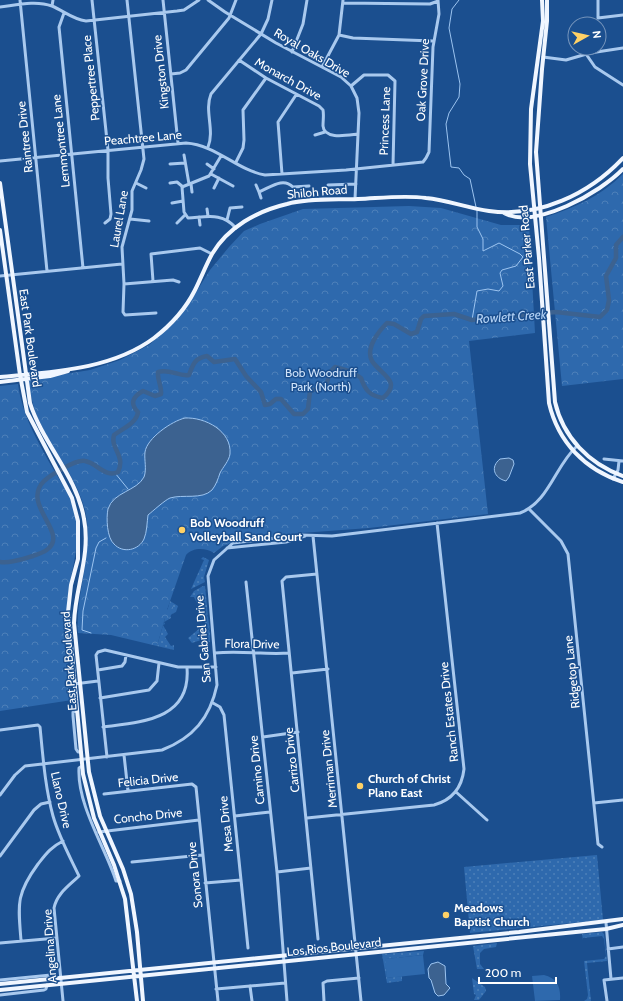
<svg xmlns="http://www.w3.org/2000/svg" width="623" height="1001" font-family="Cabin,sans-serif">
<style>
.grass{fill:url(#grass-dots)}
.park{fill:url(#park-crowns)}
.pitch{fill:#2e69ad}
.water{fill:#3c6290;stroke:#9cc4f0}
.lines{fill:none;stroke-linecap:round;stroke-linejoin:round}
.stream{stroke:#9cc4f0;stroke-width:1}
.river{stroke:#3c6290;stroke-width:4.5}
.minor{stroke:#a9c9ee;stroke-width:3}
.major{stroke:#f0f6ff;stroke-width:4}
.poi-dot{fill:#ffd166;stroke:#1b4f8f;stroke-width:1.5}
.labels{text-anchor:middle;stroke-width:3;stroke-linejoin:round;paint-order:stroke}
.street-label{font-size:12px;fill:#fff;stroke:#1b4f8f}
.park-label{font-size:12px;fill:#cfe3fa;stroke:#1b4f8f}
.poi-label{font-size:12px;font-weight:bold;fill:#fff;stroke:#1b4f8f;text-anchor:start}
.water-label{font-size:13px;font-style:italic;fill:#b5d3f5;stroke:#1b4f8f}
</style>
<defs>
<pattern id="grass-dots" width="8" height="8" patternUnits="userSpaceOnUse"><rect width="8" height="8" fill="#2e69ad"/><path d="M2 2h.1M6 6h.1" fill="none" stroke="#4d80b9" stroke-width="1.8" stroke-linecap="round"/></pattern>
<pattern id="park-crowns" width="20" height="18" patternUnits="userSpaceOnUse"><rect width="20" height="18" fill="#2e69ad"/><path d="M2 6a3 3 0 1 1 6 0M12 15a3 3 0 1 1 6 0" fill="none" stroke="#4d80b9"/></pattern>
</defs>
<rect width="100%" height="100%" fill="#1b4f8f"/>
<path class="grass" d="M203,557L209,560L204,577L205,582L191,589L204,560L201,559Z
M203,586H205L208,616L197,599L208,617L210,631L200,615L202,614L194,597H190L194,591Z
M170,601L178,606L176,612L170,615L171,618L164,622L165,624L163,625L168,634L165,637L171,646L174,645V650L157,646Z
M205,624L210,632V642L202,643L201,640L192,643L188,638Z
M597,855L603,920L470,933L464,867Z
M602,932L604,934L607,961L587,963L591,1001H584L587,999L588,995L584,961L604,959L606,956L604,939L602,936L583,938V940L582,934Z
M497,943L496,947L484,949L480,953V964L484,969H477L473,946Z
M424,951L423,955L386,959L387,978L402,976V981L387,983L382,954Z
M472,978L485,987L486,991L479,1000H474L476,995L474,994Z"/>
<path class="park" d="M623,174V379L562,386L546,217C574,208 601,196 623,174Z
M409,206L441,208L501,225H529L535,333L469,341L488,514L369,528L301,533L237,541L223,546L214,553C206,548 193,547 186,555L167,610L171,606L175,607L170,617L167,620L165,618L157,646L111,635L78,633C75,591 95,552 85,510C77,479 56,454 42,427C34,412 31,397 28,380L90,370L120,360L149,345L175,322L195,294L210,270L229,247L244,231L260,224L303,209Z
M18,384C22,415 37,440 52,467C60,481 70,495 74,510C83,546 69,572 67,606C64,637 69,669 72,700L0,711V386Z"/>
<path class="pitch" d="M423,955L425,974L387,978L385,959Z
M544,975C557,978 561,987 560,1000L535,1001L532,976Z"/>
<path class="water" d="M185,418C205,417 232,431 230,454C229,461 223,467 220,473C218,479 216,485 212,490C202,500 183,494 170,498C165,500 153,511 148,515C147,522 147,532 144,539C139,550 123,554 114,544C107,538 106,518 108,509C113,492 137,491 144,477C147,469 144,460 145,452C147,438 172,421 185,418Z
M509,458L513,460L514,464L509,477L506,481C494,478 490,467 500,459Z
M438,962L445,966L446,984L450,988L444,995L438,996L435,993L431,980L429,978L428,969L431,964Z"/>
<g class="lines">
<path class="stream" d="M459,0L452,9L449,28L460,84L459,97L449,113L446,124L451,167L459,168L464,175L470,179L476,207
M472,320L477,291L488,289L499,291L503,286L500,273L502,270L516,266L523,257L520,254L499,243L483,251V239L477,227V210
M115,473L128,489
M91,633L82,630L83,611L96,548L99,542L106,538"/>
<path class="river" d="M0,562C10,564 23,559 33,556C38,554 46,552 49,548C67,531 21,504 44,481C51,475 76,459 85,461C97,463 105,478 118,472C126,455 110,449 114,435C122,429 137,423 138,412C130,404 132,397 143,391L155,396L161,394C162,386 157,380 158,372C169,368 179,377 189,375C193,364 195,358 207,356L214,362L235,359L246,376L261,392L265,405L270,404L276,399H281L294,414H303L308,409L310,391L326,386L330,372L335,367L352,372L361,378C365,390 370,396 383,398C403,381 380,374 372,361C365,348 379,331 387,323L394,324L411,334L417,332L421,319L424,316L454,314L472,320L556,312L600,317L607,310L609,300L606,276L616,258V245L623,237"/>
<path class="minor" d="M20,0L47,271
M92,0L108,150V178L111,214L110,219L105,223
M127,0L144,159L141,170L132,191V210L122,247L124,284L123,312L125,315L156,313
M163,0L178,143
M208,0L225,12L276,43L341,77L351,86L357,98L359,113L355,199
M598,0V18L623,15
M343,3L430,4L438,1
M52,6L53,0
M0,7C16,5 36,0 52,6C64,11 72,19 86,21L177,11L184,10L199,0
M64,13L59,27L83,268
M339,35L353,38L433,41
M292,52L303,24L307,0
M586,54L595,67L623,85
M543,57L566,60L590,53L623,48
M239,60L266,78L319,106L323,110C324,115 323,120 323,126C324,140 348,135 358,134
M322,67L339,35L343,0
M171,74L180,73L186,70L229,18L236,0
M351,86L364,75H388L395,81L393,165
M315,135L325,132
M208,147C215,130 204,111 211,94L261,34L268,19L272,0
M184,155L189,184
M221,156L209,176L182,187L184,212L188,218C207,217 222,212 236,228
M0,161L186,143C216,145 237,170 265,175L346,170L423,162L426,158L429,152L433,47L439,14L438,0
M236,162L243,148L244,140L243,110L266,78
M170,164L185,163
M207,164L214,169
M211,174L233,186
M282,174L278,122L296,95
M136,183L146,188
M170,183L177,182L183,187
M191,184L192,192
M256,185L259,192C271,187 283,177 293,187L309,186
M328,185L356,184
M214,188L219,178
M259,192L261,198
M172,203L183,201
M207,209L208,216
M199,217L200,225
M130,219L149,221
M227,220L230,208L242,207
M177,223L185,215
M0,276L122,264
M153,281L151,254L200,248L212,254
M124,284L173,280L179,282
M604,459L623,461
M613,479L618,470L619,461
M529,509L561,541L568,554L598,844L602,847
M313,536L361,1001
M227,548L286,542L305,536
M317,574L286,577L282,581L318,939
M246,582L277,872L287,1001
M215,653C240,650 264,655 289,653
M98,670L122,666L125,662L126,655
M292,673L328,669
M74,684L98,681
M100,698L149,690L157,681L159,663
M213,703L220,707L224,715L248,948
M77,711L73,712V716L76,749L78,752H81
M103,727C141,722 191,720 187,668
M0,730L38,725L40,727C43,757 45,787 53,816C59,837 70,857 79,876C70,885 57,893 54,908L63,1001
M263,737L298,732
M124,755L128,791
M107,757L96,655L98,652L105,650L178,667H216
M82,766L79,768C77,805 105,847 116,881H120
M456,792L487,820
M104,794L192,784L196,787L218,1001
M0,795L15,775L25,766L162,750C193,738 210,718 217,685L208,576L214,560L233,543L301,535L332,536L357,533L520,513C549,502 555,466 577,446
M594,803L623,800
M235,816L270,812
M307,818L434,805C452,800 462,787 464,769L437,523
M99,832L199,820
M0,856L34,810L41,804L50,802
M132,862L202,855
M277,872L311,868
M205,883L241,880
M606,923L611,979
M21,940C18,904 16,894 38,864C46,854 51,847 63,841
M0,943L57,938
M608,949L623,947
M0,980L51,975L54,978
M250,986L252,1001
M216,989L285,983
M0,995L44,990L46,989L47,985
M324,1001L323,983L327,981L359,978
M607,1001L604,980L623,978"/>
<path class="major" d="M542,0L543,21L531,109L530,164L539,258L549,403C558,442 585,470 623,482
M547,0V21L542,69L536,152L555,402C563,437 589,464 623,476
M0,183L30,403C43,444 77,476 84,519C91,555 75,588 74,623L89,772L100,816L123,869L131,894L137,932L143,1001
M504,213C535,230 601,192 623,169
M0,230L20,375L27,412L72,498L78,521V559L71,585L68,612L83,774L94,818L114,865L125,899L137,1001
M0,377C51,372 111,370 154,338C171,325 186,308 195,290C201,278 206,265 212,254C228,227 257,211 287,204C310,198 335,200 358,199C381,198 404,195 426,198C447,200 468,208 489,211C539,218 589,194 623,158
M0,382L50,376L68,371
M0,984L519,932L623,919
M0,990L606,929L623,925"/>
</g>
<g class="poi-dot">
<circle cx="182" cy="530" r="4"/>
<circle cx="360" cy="786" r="4"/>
<circle cx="446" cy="915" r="4"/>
</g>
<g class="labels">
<g class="street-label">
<text transform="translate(312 53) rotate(30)" y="4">Royal Oaks Drive</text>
<text transform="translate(161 72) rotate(-96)" y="4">Kingston Drive</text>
<text transform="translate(91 78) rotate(-96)" y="4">Peppertree Place</text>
<text transform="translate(288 79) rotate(29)" y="4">Monarch Drive</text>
<text transform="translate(423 80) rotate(-87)" y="4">Oak Grove Drive</text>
<text transform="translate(385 121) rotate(-88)" y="4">Princess Lane</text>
<text transform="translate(25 137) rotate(-96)" y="4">Raintree Drive</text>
<text transform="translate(143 138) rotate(-5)" y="4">Peachtree Lane</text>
<text transform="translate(61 141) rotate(-96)" y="4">Lemmontree Lane</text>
<text transform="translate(317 192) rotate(-5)" y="4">Shiloh Road</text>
<text transform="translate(119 219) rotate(-80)" y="4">Laurel Lane</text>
<text transform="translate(527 247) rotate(-95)" y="4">East Parker Road</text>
<text transform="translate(30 338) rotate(82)" y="4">East Park Boulevard</text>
<text transform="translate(203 639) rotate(-95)" y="4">San Gabriel Drive</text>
<text transform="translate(252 644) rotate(1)" y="4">Flora Drive</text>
<text transform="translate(69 661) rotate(-94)" y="4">East Park Boulevard</text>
<text transform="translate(572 672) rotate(-96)" y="4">Ridgetop Lane</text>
<text transform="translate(449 712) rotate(-96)" y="4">Ranch Estates Drive</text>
<text transform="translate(292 760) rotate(-96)" y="4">Carrizo Drive</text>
<text transform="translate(329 769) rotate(-96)" y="4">Merriman Drive</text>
<text transform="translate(257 770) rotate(-96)" y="4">Camino Drive</text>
<text transform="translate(148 780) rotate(-6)" y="4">Felicia Drive</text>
<text transform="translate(61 800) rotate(77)" y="4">Llano Drive</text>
<text transform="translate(148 816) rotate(-6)" y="4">Concho Drive</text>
<text transform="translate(226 824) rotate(-96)" y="4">Mesa Drive</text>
<text transform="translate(195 875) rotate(-96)" y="4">Sonora Drive</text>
<text transform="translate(50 946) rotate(-94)" y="4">Angelina Drive</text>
<text transform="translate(334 947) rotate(-6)" y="4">Los Rios Boulevard</text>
</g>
<g class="park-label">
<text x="321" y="377">Bob Woodruff<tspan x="321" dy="14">Park (North)</tspan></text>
</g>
<g class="poi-label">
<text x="190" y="527">Bob Woodruff<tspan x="190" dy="14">Volleyball Sand Court</tspan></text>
<text x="368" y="783">Church of Christ<tspan x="368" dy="14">Plano East</tspan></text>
<text x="454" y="912">Meadows<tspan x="454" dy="14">Baptist Church</tspan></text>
</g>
<g class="water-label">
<text transform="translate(511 316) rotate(-4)" y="5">Rowlett Creek</text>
</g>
</g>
<g transform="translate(587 36) rotate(82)"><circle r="19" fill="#1b4f8f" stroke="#7695bc"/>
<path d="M0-3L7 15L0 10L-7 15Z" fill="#ffd166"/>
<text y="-6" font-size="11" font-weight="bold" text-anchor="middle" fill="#ffffff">N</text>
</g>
<path d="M479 977v6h77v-6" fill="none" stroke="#ffffff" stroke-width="2"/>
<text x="485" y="977" font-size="12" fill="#ffffff" stroke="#1b4f8f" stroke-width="3" paint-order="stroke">200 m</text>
</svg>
